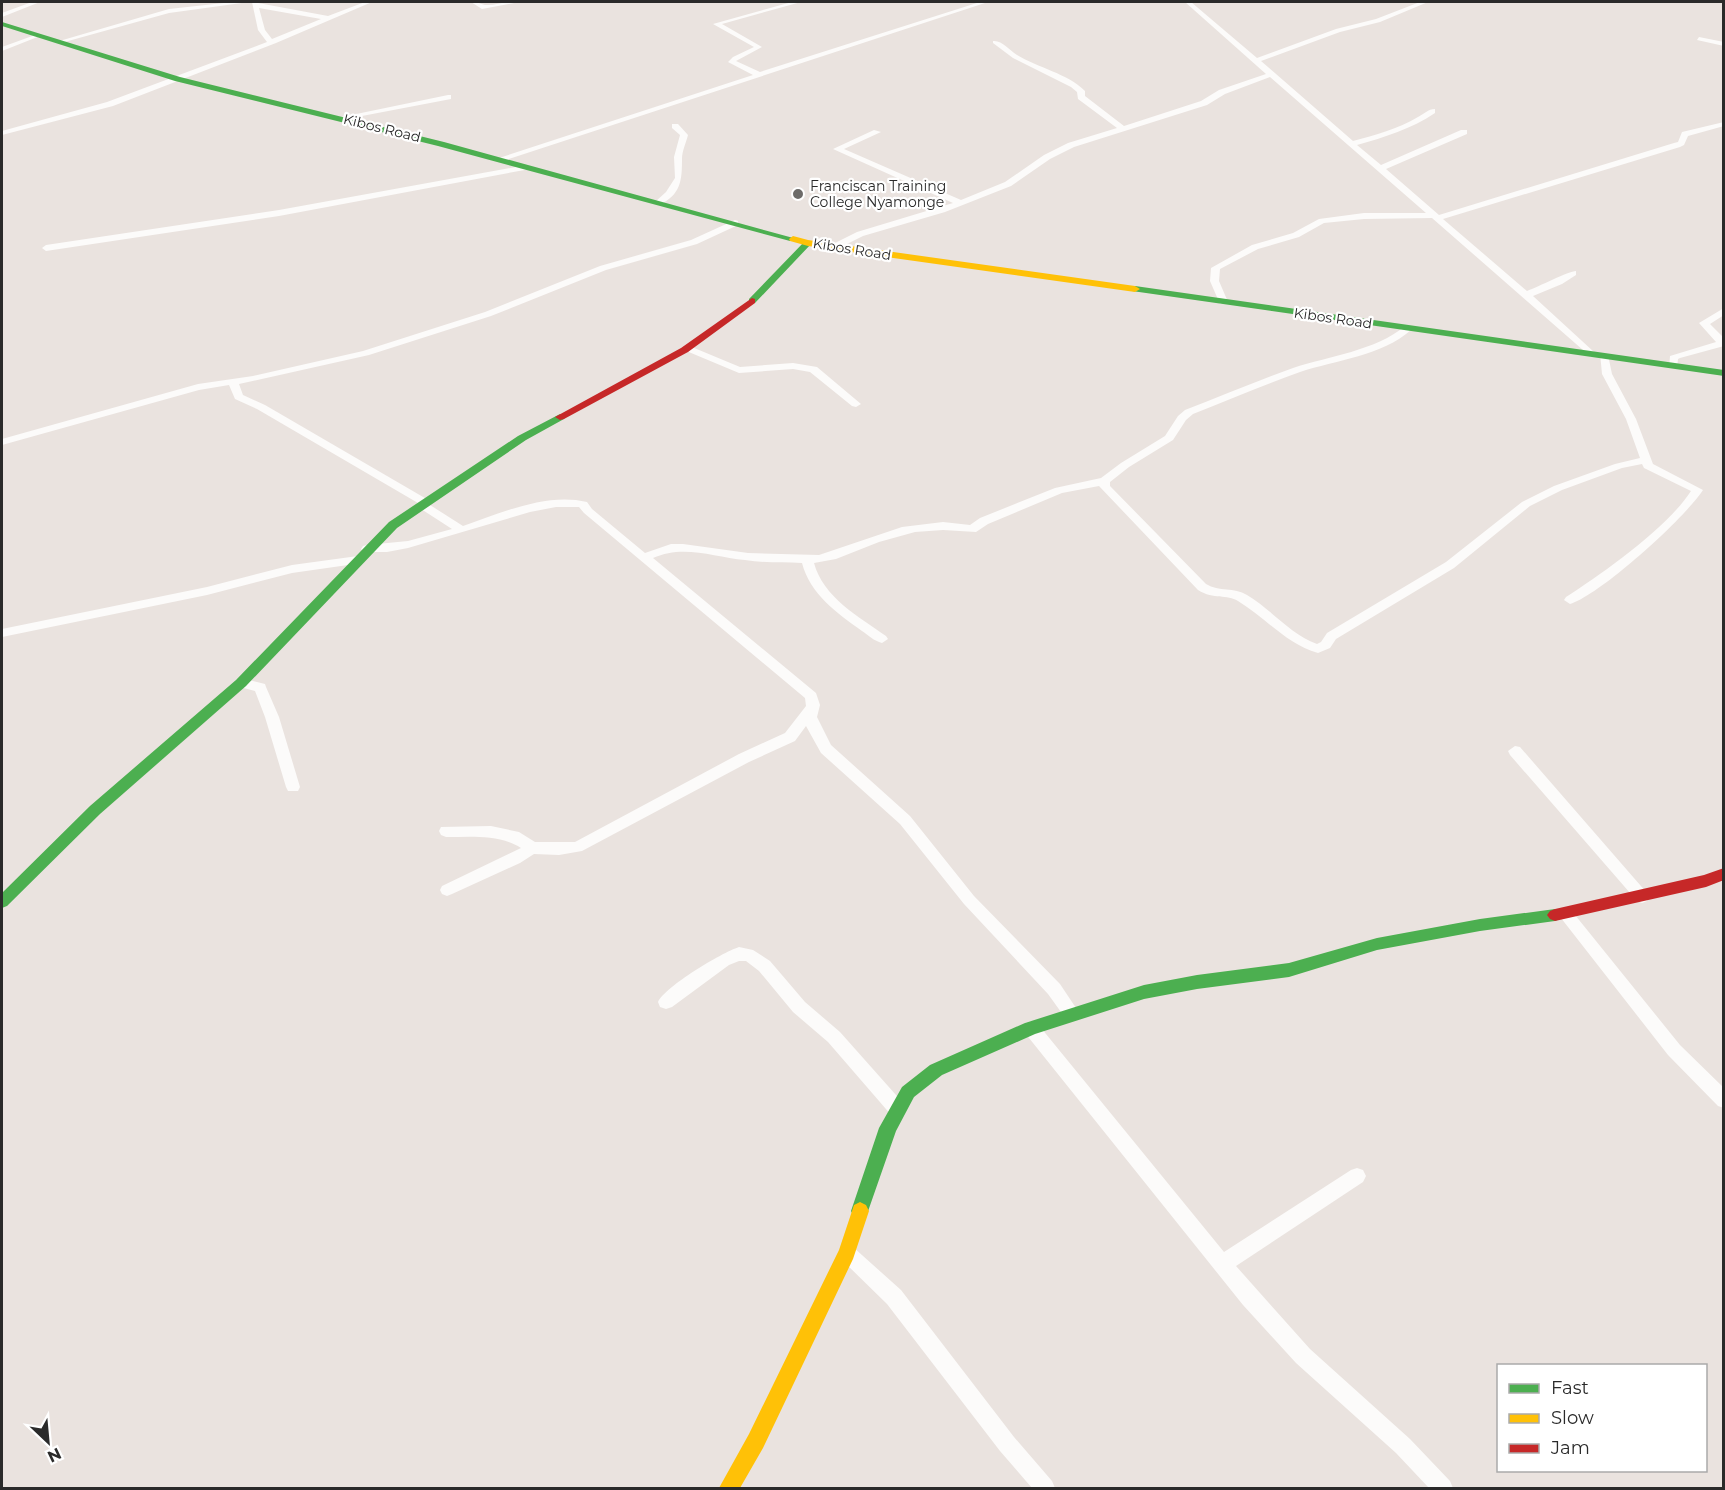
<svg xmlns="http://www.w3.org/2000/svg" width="1725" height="1490" font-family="Montserrat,sans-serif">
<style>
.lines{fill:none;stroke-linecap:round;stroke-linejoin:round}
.street{fill:#fcfbfa;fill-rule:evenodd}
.fast{fill:#4caf50;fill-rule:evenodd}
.slow{fill:#ffc107;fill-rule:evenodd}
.jam{fill:#c62828;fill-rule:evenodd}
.poi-dot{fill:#6d6b69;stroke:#fff;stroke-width:2}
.labels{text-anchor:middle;stroke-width:4.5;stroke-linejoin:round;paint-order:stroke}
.far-street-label{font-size:14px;fill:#2a2a2a;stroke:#fff}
.far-poi-label{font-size:14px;fill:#2a2a2a;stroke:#fff;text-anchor:start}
</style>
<rect width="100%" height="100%" fill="#eae3df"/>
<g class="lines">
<path class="street" d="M32,2H40L2,17V13Z
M233,2H249L169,13L61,43L56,42L169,9Z
M252,2L328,16L365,2H372L276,43L113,106L2,135V131L107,102L267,42L258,30ZM259,8L321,19L272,39L265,30Z
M471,2C477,1 479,4 485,5C495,6 505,0 514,3L482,9Z
M792,2H801L722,24L762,47L736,61L760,72L980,2H988L503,161L496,159L753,75L728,62L733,57L754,47L713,24Z
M1185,2H1191L1257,58L1336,29L1376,19L1420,2H1428L1380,22L1340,32L1261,61L1353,141C1375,135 1398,129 1418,117C1424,114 1428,109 1435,109V113C1411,129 1385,137 1357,145L1381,165L1461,130H1467V134L1386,169L1439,215L1674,143L1678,142L1682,132L1724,122V126L1688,136L1684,145L1680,147L1443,219L1527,291C1538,287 1569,271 1576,271V275L1562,284L1533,296L1594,352V356L1591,357L1432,218L1364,219L1324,223L1299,237L1258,249L1220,269L1219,281L1228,302L1220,304L1210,281L1211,268L1252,245L1293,233L1319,219L1364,213H1426L1270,77L1225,94L1207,105L1074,147L1050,159L1011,186L945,212L863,236L837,249H831V245L857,232L953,203L833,149L874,130L881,132L844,149L961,200L1005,182L1044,155L1068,143L1117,128L1078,99L1077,92L1071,87L1013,58L993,43V41C1002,40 1009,50 1017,55C1038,68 1067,73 1085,91V96L1124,126L1201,101L1219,90L1266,74Z
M35,35L40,36L2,51V47Z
M1699,37L1724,42V46L1697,40Z
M448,95H451V99L341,120L337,118Z
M672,124H678L688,135C686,143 682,151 682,159C682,180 681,195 659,205L655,202L666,192L675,178L674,157L680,135L672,128Z
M527,165L531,167L530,169L279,216L46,251L42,248L46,245L279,210Z
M735,220L738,221V225L697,244L606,270L491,316L369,355L239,384L243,395L265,405L430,501V505L463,526C501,513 547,492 587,502L592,509L645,553L671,544H683L748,553L819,555L902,527L943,522L970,525L980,518L1055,488L1101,478L1121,463L1165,436L1178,416L1185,410C1221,396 1257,381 1293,368C1329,356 1375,351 1405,326H1411V330C1382,356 1336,360 1300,372C1264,385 1228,400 1193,414L1186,420L1173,440L1129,467L1110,482V486L1206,584C1219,592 1234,587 1247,595C1272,610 1290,634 1317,644L1321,642L1327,633L1446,562L1522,502L1554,486L1615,464L1640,458L1626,419L1602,374L1600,353L1608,355L1612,374L1636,419L1653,464L1703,490C1685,518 1600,595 1570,604L1564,600L1566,597C1602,574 1668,527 1691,491L1644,468L1642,464L1622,468L1562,490L1530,506L1454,568L1336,639L1330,648L1318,653C1286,644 1266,618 1238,601C1227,594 1214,600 1198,590L1099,486L1062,493L988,524L976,532L943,530L915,532L879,542L836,559L814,563C823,597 859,617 886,636L888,639L882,643C874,641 868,635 862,631C837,613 810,594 802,563C783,562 764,563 745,560C714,557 683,544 653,558L816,693L820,705L817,717L831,745L910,816L974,896L1060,984L1080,1014L1078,1019L1072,1021L1066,1019L1048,994L964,904L900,824L821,753L806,726L795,741L749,762L582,851L559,855L534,854L520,863L452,894L447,896L442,894L440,890L442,886L521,848C499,834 471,837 446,837L441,835L439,831L441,827L491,826L519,832L535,842H575L739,754L785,733L806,706L805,698L584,513L579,507H556L530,512L408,548L387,552H363L361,549L363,546L367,545L408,541L452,529L418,507V503L257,409L235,399L229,385L199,390L2,445V439L198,384L253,376L363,351L485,312L600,266L691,240Z
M1724,308V315L1710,324L1724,338V346L1680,358L1678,359L1677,368H1669L1670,356L1716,342L1699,323Z
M687,345L740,367L793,363L817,367L861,404L856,407L852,406L810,372L793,369L739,373L684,350L682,348Z
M358,556L364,560L362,563L292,573L207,595L2,637V629L207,587L292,565Z
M241,678L265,684L266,687L279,717L300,787L298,791H288L286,787L265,717L255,691L236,686L235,683L236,680Z
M1515,746L1520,747L1647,893L1649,897L1647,901L1642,903L1637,901L1510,755L1508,751Z
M1566,908L1571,910L1680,1045L1724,1088V1108L1718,1106L1668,1055L1561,918L1558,914L1561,910Z
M739,947L753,950L770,961L805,1002L840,1032L904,1104L906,1110L904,1116L898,1118L892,1116L828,1042L793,1012L759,971L746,961H739L729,965L672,1007L666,1009L660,1007L658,1002C666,986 721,953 739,947Z
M1031,1021L1037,1023L1224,1252L1351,1170L1357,1168L1363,1170L1366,1176L1363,1182L1236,1266L1310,1349L1410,1439L1450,1481L1453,1488H1429L1396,1453L1296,1363L1243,1305L1025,1033L1023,1028L1025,1023Z
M847,1244L853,1247L901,1290L1014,1437L1052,1481L1055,1488H1032L1000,1451L887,1304L841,1259L838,1253L841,1247Z"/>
<path class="fast" d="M2,22L180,77L444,142L797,239L790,241L438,146L175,81L2,26Z
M805,241L812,243L755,303H749V299Z
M1135,286L1724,370V376L1132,291V287Z
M560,414L565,417L564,419L526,440L397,528L246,686L100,814L7,906L2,908V893L90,806L236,680L389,522L518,436Z
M1555,909L1560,911L1563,915L1560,919L1555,921L1480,931L1377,950L1289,977L1197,989L1144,999L1035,1034L942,1075L914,1097L896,1131L866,1217L860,1220L854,1217L851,1211L879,1128L902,1087L930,1065L1025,1023L1144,985L1197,975L1289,963L1377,938L1480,919Z"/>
<path class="slow" d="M793,236L808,240L1135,286L1140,289L1135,292L808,246L790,241L789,239Z
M860,1202L866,1205L869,1211L853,1259L763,1448L740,1488H719L749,1434L839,1250L854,1205Z"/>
<path class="jam" d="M752,298L755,299V303L688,352L564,419L560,420L555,417L681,348Z
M1724,868V880L1706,887L1555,921L1550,919L1547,915L1550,911L1555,909L1704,875Z"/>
</g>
<circle class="poi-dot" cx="798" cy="194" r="6"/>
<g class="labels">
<g class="far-street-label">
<text transform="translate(382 128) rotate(14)" y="5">Kibos Road</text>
<text transform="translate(852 249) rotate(9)" y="5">Kibos Road</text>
<text transform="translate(1333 318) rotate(8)" y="5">Kibos Road</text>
</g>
<g class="far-poi-label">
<text x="810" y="191">Franciscan Training<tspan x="810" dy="16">College Nyamonge</tspan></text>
</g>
</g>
<rect width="1725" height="1490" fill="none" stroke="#2a2a2a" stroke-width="6"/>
<rect x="1497" y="1364" width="210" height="108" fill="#ffffff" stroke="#aaaaaa" stroke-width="1.5"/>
<rect x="1509" y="1384" width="30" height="9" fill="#4caf50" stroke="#aaaaaa" stroke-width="1.5"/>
<text x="1551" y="1394" font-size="18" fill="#2a2a2a">Fast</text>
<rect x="1509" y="1414" width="30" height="9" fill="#ffc107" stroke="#aaaaaa" stroke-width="1.5"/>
<text x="1551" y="1424" font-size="18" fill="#2a2a2a">Slow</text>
<rect x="1509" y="1444" width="30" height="9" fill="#c62828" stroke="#aaaaaa" stroke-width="1.5"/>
<text x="1551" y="1454" font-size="18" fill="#2a2a2a">Jam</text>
<g transform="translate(48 1442) rotate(154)" stroke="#ffffff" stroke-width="4.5" paint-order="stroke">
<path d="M0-4.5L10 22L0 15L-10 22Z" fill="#2a2a2a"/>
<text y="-9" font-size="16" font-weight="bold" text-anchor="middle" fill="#2a2a2a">N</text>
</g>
</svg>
